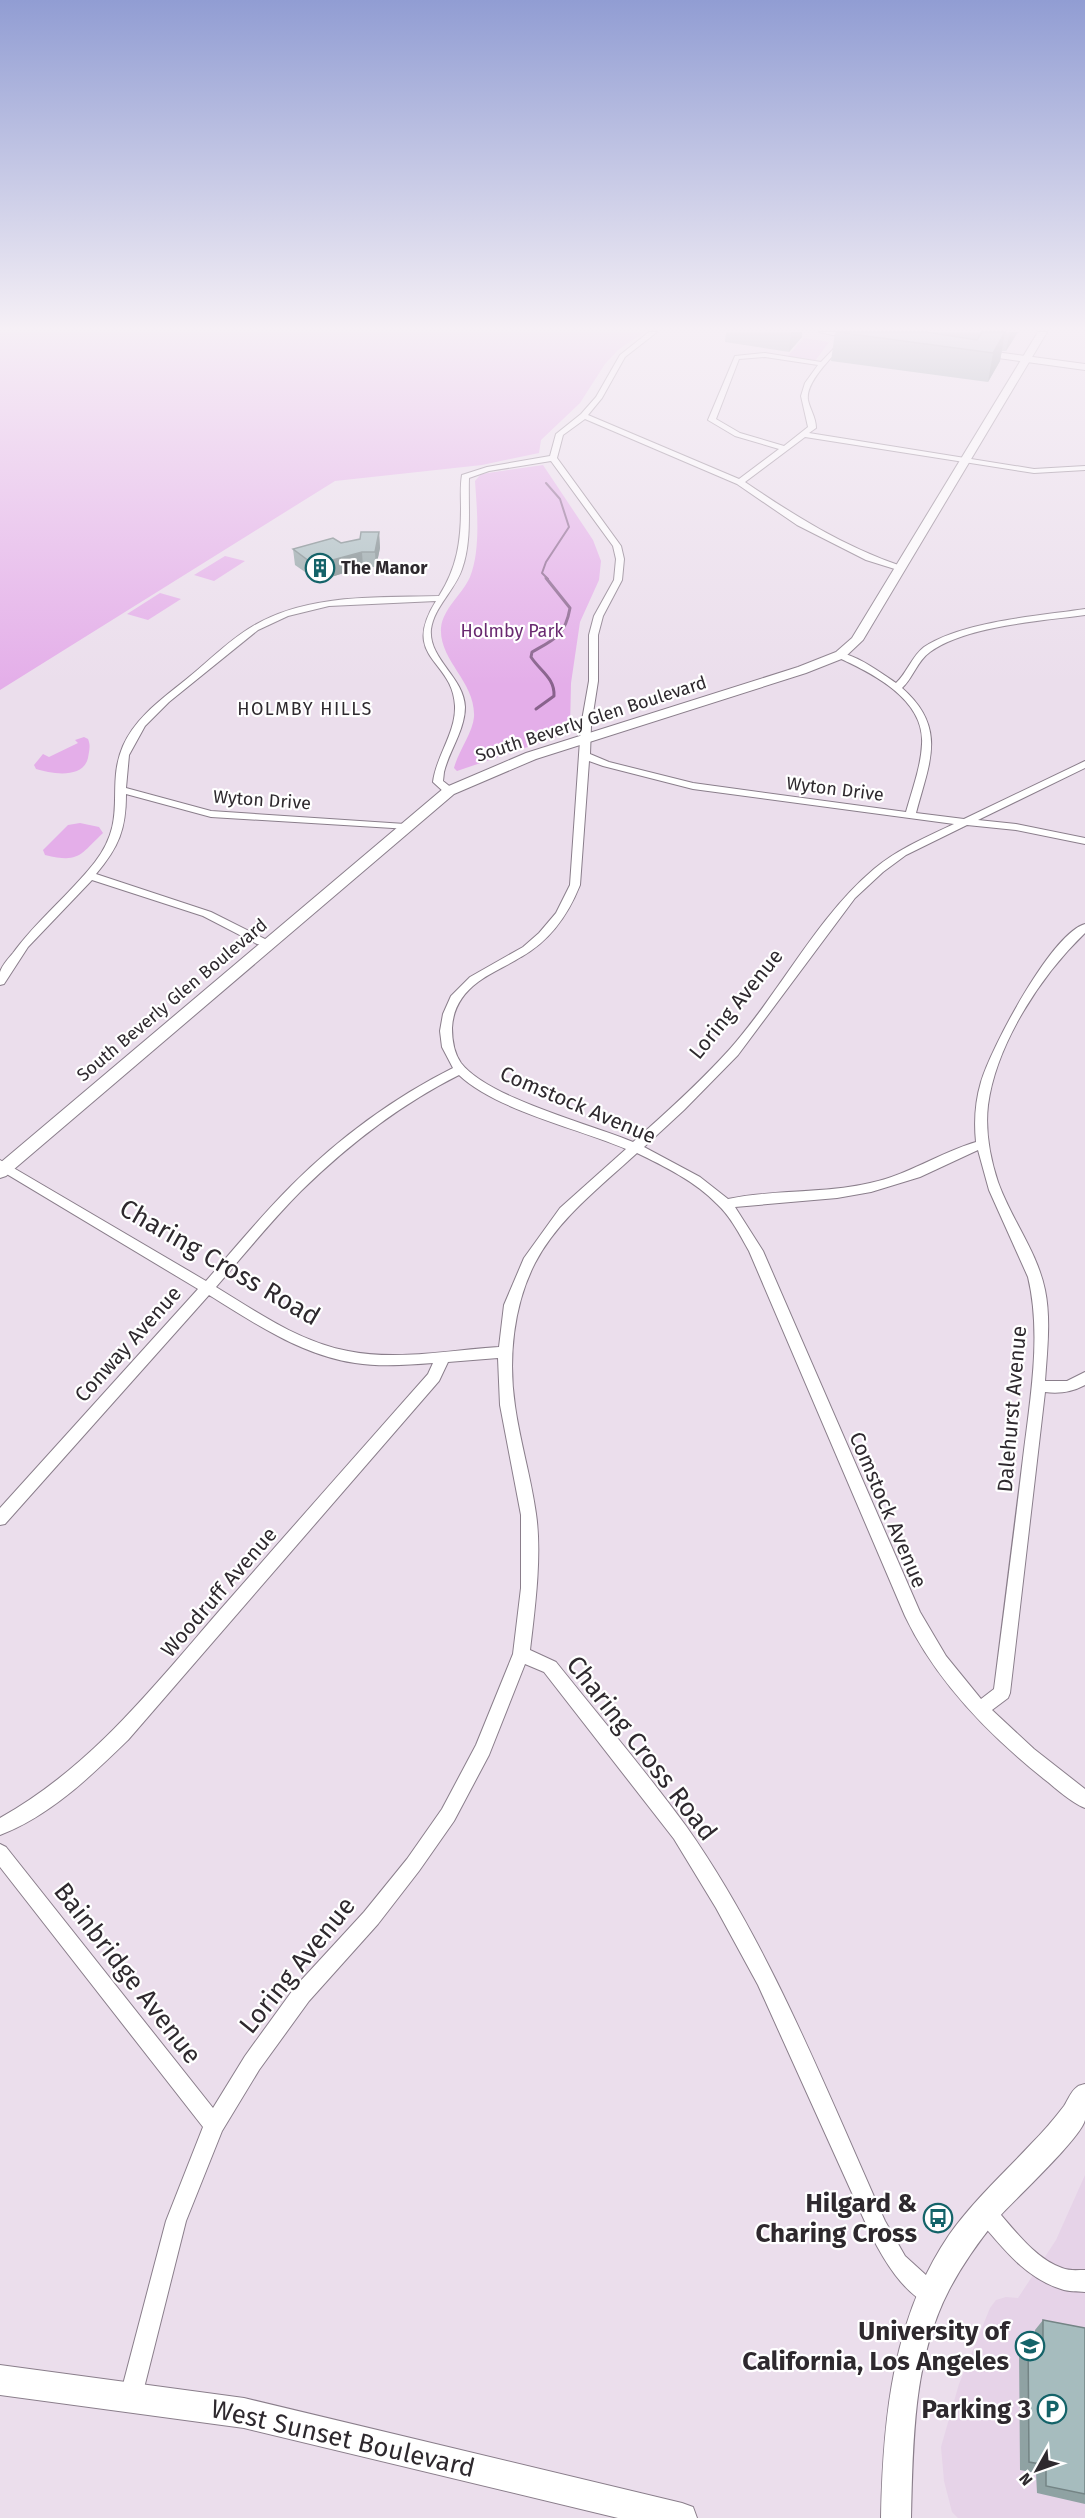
<svg xmlns="http://www.w3.org/2000/svg" width="1085" height="2518" font-family="'Fira Sans',sans-serif">
<style>
.built{fill:#e6d3e8}
.green{fill:#e4aee9}
.lines{fill:none;stroke-linecap:round;stroke-linejoin:round}
.stream-far1{stroke:#88628c;stroke-width:2}
.stream{stroke:#88628c;stroke-width:3}
.street-casing{stroke:#8a7e8b;stroke-width:2}
.secondary-casing{stroke:#8a7e8b;stroke-width:2}
.primary-casing{stroke:#8a7e8b;stroke-width:2}
.street{fill:#fff;fill-rule:evenodd}
.secondary{fill:#fff;fill-rule:evenodd}
.primary{fill:#fff;fill-rule:evenodd}
.wall{fill:#8fa2a3}
.shaded-wall{fill:#748485}
.building{fill:#a6bcbe;stroke:#748485;stroke-width:1.5}
.labels{text-anchor:middle;stroke-width:4.5;stroke-linejoin:round;paint-order:stroke}
.far-poi-label{font-size:18px;font-weight:bold;fill:#2e292e;stroke:#fff;text-anchor:start}
.far-park-label{font-size:18px;fill:#692970;stroke:#fff}
.far-neighbourhood-label{font-size:18px;letter-spacing:1.5px;fill:#2e292e;stroke:#fff}
.far-street-label{font-size:18px;fill:#2e292e;stroke:#fff}
.street-label{font-size:21px;fill:#2e292e;stroke:#fff}
.near-street-label{font-size:26px;fill:#2e292e;stroke:#fff}
.near-poi-label{font-size:26px;font-weight:bold;fill:#2e292e;stroke:#fff;text-anchor:end}
</style>
<rect width="100%" height="100%" fill="#ebdeec"/>
<path class="built" d="M1085,2175V2518H958L952,2512L944,2481L941,2447L959,2384L990,2308L996,2300L1006,2297L1018,2298L1056,2240Z"/>
<path class="green" d="M0,332H644L618,350L605,364L580,403L541,440L539,453L482,465L335,481L0,690Z
M804,338L829,342L815,361L787,357Z
M543,465L593,540L601,561L599,580L580,622L571,683L570,727L560,736L457,771L454,768C458,752 473,732 474,717C476,682 439,661 441,628C443,608 462,595 470,577C481,549 477,510 475,481L481,474Z
M225,556L245,561L214,581L194,575Z
M160,593L181,599L148,620L127,614Z
M84,737L88,739C91,746 89,751 88,758C83,779 52,774 36,769L34,765L43,754L49,757L78,743L75,740Z
M80,823L99,827L103,833C79,856 79,863 45,855L43,850L68,825Z"/>
<g class="lines">
<path class="stream-far1" d="M546,483L560,499L569,527L546,562L542,573L548,579"/>
<path class="stream" d="M536,709L554,696C555,678 540,671 531,657L532,652C555,639 565,636 570,608L546,578"/>
<g class="street-casing">
<path id="street" d="M649,332H657L625,357L602,398L588,415L739,479L779,449L735,436L708,420L735,356L765,353L821,362L843,339L846,341C835,355 805,381 808,400C810,410 816,417 816,428L809,433L1034,469L1085,466V470L1034,473L805,437L745,482C795,516 843,546 901,566L902,568L898,570L866,560L797,525L737,484L585,419L563,435L557,458L621,546L624,559L622,580L603,616L598,635V681L591,726L590,754L609,762L693,783L906,812C912,790 921,767 922,744C925,699 872,673 837,657V653C853,652 883,674 896,683C907,673 912,656 924,647C963,621 1039,616 1085,609V615C1041,621 965,626 930,652C917,661 913,678 902,688C948,728 929,763 916,813L964,819L1085,761V768L978,820L1016,824L1085,838V844L1016,830L967,825L906,855L883,872L855,898L738,1055L684,1110L644,1147L700,1177L728,1199C775,1189 823,1194 870,1183C908,1175 939,1153 976,1142C974,1122 975,1102 981,1082C991,1048 1051,934 1085,924V933C1041,975 996,1044 988,1105C985,1130 990,1158 998,1182C1011,1219 1037,1251 1045,1290C1051,1319 1047,1352 1045,1381H1067L1085,1372V1385C1072,1392 1059,1394 1045,1392L1010,1693L1008,1698L992,1710L1034,1749L1085,1789V1808C1070,1802 1057,1789 1044,1779C988,1734 936,1681 905,1616L749,1251C740,1235 731,1217 717,1204C696,1182 664,1166 637,1153C600,1187 558,1219 535,1263C513,1306 508,1359 515,1406C520,1442 531,1477 536,1514C542,1555 535,1608 530,1650L556,1662C599,1716 645,1770 686,1826C769,1943 826,2090 885,2221L905,2256L938,2286L941,2294L938,2302L930,2305C903,2293 884,2260 871,2235L758,1985L716,1908L674,1839L544,1672L525,1664L489,1755L454,1821L419,1871L378,1924L309,2001L259,2070L222,2131L186,2221L142,2396L139,2404L131,2407L123,2404L120,2396L166,2221L203,2127L0,1867V1844L6,1847L213,2108L245,2056L295,1987L364,1912L407,1859L442,1809L476,1745L513,1654L521,1588V1515L500,1405L498,1358L448,1362L439,1381L128,1740C91,1776 50,1816 0,1835V1818C91,1767 153,1687 220,1610C289,1531 359,1452 428,1374L433,1363C407,1365 380,1367 355,1363C301,1355 254,1323 209,1295L5,1524L0,1525V1508L198,1289L0,1170V1160L206,1281C234,1249 261,1216 291,1186C338,1139 393,1098 453,1068L442,1047L440,1031L443,1014L451,996L470,977L523,947L539,933L556,913L570,885L581,726L589,681V635L594,616L614,580L616,559L613,546L551,461L489,471L469,478C468,508 472,541 462,569C455,590 434,607 431,629C428,659 464,677 465,707C465,730 449,751 444,772L443,781L453,789V793H445L433,782C436,756 456,733 455,706C453,659 400,659 436,601L329,606L288,616L258,630L169,702L145,726L129,755L126,788L211,811L405,824L409,825V829L211,817L126,794C126,829 119,847 96,874L211,912L271,942V946L257,944L203,916L92,880L28,947L4,984L0,985C0,981 0,976 0,972C2,965 9,958 13,953C37,920 70,894 95,862C129,818 105,788 123,746C136,716 165,697 189,677C210,660 229,640 253,626C309,593 377,598 439,596C457,568 461,541 461,509C461,498 460,486 462,475L487,467L550,456L556,434L581,414L596,397L620,355ZM765,357L818,365L805,383L801,396L808,427L784,446L740,433L716,419L739,359ZM589,761L603,766L693,789L954,824C926,837 898,849 874,869C815,919 780,993 729,1050C699,1083 666,1113 633,1142C590,1124 488,1098 461,1063C454,1053 452,1040 452,1028C453,1008 462,994 478,982C491,972 507,966 521,957C550,941 568,915 580,885ZM459,1075C496,1110 577,1128 626,1149L560,1208L524,1258L504,1305L499,1347C449,1350 397,1361 348,1351C299,1342 257,1312 216,1287C244,1255 271,1221 301,1191C348,1145 401,1104 459,1075ZM978,1150L989,1190L1028,1277C1042,1335 1030,1400 1023,1458C1014,1535 1004,1612 994,1689L981,1699L946,1656L920,1612L763,1251L735,1207L837,1198L871,1192L920,1177Z
M985,2202L992,2205C1012,2226 1033,2258 1062,2268C1069,2271 1077,2270 1085,2270V2292C1077,2291 1069,2292 1061,2289C1025,2278 1002,2247 978,2219L975,2212L978,2205Z"/>
</g>
<g class="secondary-casing">
<path id="secondary" d="M1038,332H1047L863,640L844,658L806,673L536,759L454,794L6,1176L0,1178V1163L444,788L526,753L798,667L836,652L852,638Z
M1085,2084C1085,2095 1085,2109 1085,2120C1081,2138 1014,2200 997,2219C979,2241 962,2265 949,2290C913,2359 913,2442 911,2518H881C883,2420 892,2319 949,2235C973,2201 1003,2174 1031,2144C1043,2132 1054,2119 1064,2106C1068,2100 1071,2091 1077,2087C1079,2085 1082,2085 1085,2084Z
M0,2365L244,2398L682,2503L693,2507L697,2518H618L244,2428L0,2395Z"/>
</g>
<g class="primary-casing">
<path id="primary" d="M819,332H846L867,338L862,341Z
M973,349L1085,364V370L969,354L968,352Z"/>
</g>
<use href="#street" class="street"/>
<use href="#secondary" class="secondary"/>
<use href="#primary" class="primary"/>
</g>
<path class="wall" d="M726,332H802V337L789,352L725,342Z
M835,332H1018L1006,351H1002L1000,361L988,382L831,361Z
M379,532L380,548L376,567H363L331,577L321,573L315,579L295,565L293,549L341,543L360,539Z
M1043,2320L1085,2328V2504L1037,2493L1036,2473L1020,2470L1019,2346L1028,2336L1035,2337V2330Z"/>
<path class="shaded-wall" d="M791,332H802V337L789,352Z
M1005,332L1000,361L988,382L993,353Z
M1010,332H1018L1006,351Z
M379,532L380,548L376,567L375,552Z
M362,552L363,567L331,577L329,561Z
M320,557L321,573L315,579L313,564Z"/>
<path class="building" d="M836,332H926L977,340L982,332H1005L993,353Z
M361,532H379L375,552H362L329,561L320,557L313,564L293,549L333,538L341,543L360,539Z
M1043,2320L1085,2328V2494L1046,2486V2465L1029,2462L1028,2336L1043,2339Z"/>
<linearGradient id="sky" x2="0" y2="1"><stop stop-color="#919dd3"/><stop offset="0.48" stop-color="#f6f0f6"/><stop offset="1" stop-color="#f6f0f6" stop-opacity="0"/></linearGradient>
<rect width="1085" height="685" fill="url(#sky)"/>
<defs>
<g id="building-ring" transform="scale(1.5)"><circle r="9.5" fill="#fff" stroke="#146369" stroke-width="1.5"/><path d="M-4-6H4V6H1V3H-1V6H-4ZM-2.5-4.3h1.7v1.8h-1.7ZM.8-4.3h1.7v1.8H.8ZM-2.5-1h1.7V.8h-1.7ZM.8-1h1.7V.8H.8Z" fill="#146369"/></g>
<g id="bus-ring" transform="scale(1.5)"><circle r="9.5" fill="#fff" stroke="#146369" stroke-width="1.5"/><path d="M-5-6H5V4H4V6H2V4H-2V6H-4V4H-5ZM-3.5-4V0h7V-4ZM-3.5 1.2v1.5H-2V1.2ZM2 1.2v1.5H3.5V1.2Z" fill="#146369"/></g>
<g id="university-ring" transform="scale(1.5)"><circle r="9.5" fill="#fff" stroke="#146369" stroke-width="1.5"/><path d="M0-5L7-2L0 1L-7-2ZM-4 1L0 2.5L4 1V4Q0 6-4 4Z" fill="#146369"/></g>
<g id="parking-ring" transform="scale(1.5)"><circle r="9.5" fill="#fff" stroke="#146369" stroke-width="1.5"/><path d="M-3.5-5.5H1a3.5 3.5 0 0 1 0 7H-1V5.5H-3.5ZM-1-3.4V-.6H.8a1.4 1.4 0 0 0 0-2.8Z" fill="#146369"/></g>
</defs>
<g fill-rule="evenodd">
<use href="#building-ring" x="320" y="568"/>
<use href="#bus-ring" x="938" y="2218"/>
<use href="#university-ring" x="1030" y="2346"/>
<use href="#parking-ring" x="1052" y="2409"/>
</g>
<g class="labels">
<g class="far-poi-label">
<text x="341" y="574">The Manor</text>
</g>
<g class="far-park-label">
<text x="512" y="637">Holmby Park</text>
</g>
<g class="far-neighbourhood-label">
<text x="305" y="715">HOLMBY HILLS</text>
</g>
<g class="far-street-label">
<text transform="translate(591 719) rotate(-18)" y="6">South Beverly Glen Boulevard</text>
<text transform="translate(835 789) rotate(7)" y="6">Wyton Drive</text>
<text transform="translate(262 800) rotate(4)" y="6">Wyton Drive</text>
<text transform="translate(172 1000) rotate(-40)" y="6">South Beverly Glen Boulevard</text>
</g>
<g class="street-label">
<text transform="translate(736 1004) rotate(-51)" y="7">Loring Avenue</text>
<text transform="translate(578 1105) rotate(23)" y="7">Comstock Avenue</text>
<text transform="translate(128 1344) rotate(-48)" y="7">Conway Avenue</text>
<text transform="translate(1012 1409) rotate(-85)" y="7">Dalehurst Avenue</text>
<text transform="translate(888 1510) rotate(67)" y="7">Comstock Avenue</text>
<text transform="translate(219 1592) rotate(-49)" y="7">Woodruff Avenue</text>
</g>
<g class="near-street-label">
<text transform="translate(220 1262) rotate(30)" y="9">Charing Cross Road</text>
<text transform="translate(642 1748) rotate(52)" y="9">Charing Cross Road</text>
<text transform="translate(297 1965) rotate(-51)" y="9">Loring Avenue</text>
<text transform="translate(128 1973) rotate(52)" y="9">Bainbridge Avenue</text>
<text transform="translate(343 2438) rotate(13)" y="9">West Sunset Boulevard</text>
</g>
<g class="near-poi-label">
<text x="917" y="2212">Hilgard &amp;<tspan x="917" dy="30">Charing Cross</tspan></text>
<text x="1009" y="2340">University of<tspan x="1009" dy="30">California, Los Angeles</tspan></text>
<text x="1031" y="2418">Parking 3</text>
</g>
</g>
<g transform="translate(1037 2470) rotate(230)" stroke="#ffffff" stroke-width="4.5" paint-order="stroke">
<path d="M0-4.5L10 22L0 15L-10 22Z" fill="#2e292e"/>
<text y="-9" font-size="16" font-weight="bold" text-anchor="middle" fill="#2e292e">N</text>
</g>
</svg>
